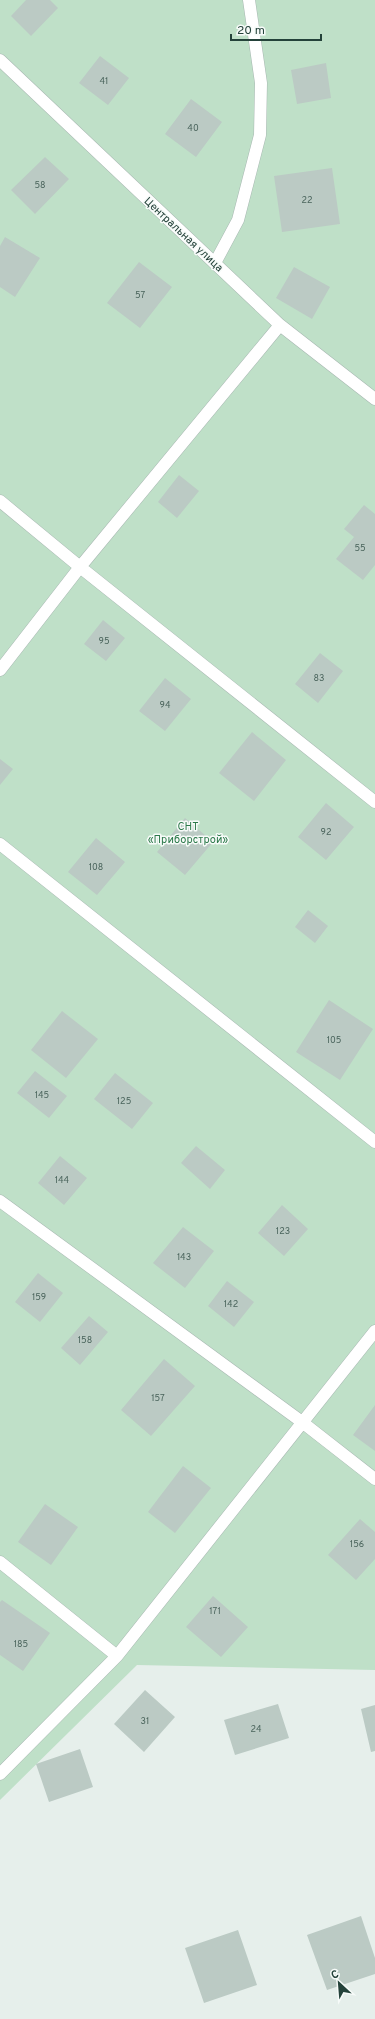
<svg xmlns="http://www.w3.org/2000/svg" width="375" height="2019" font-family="Overpass,sans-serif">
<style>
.green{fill:#bfe0c8}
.building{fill:#bbcac4}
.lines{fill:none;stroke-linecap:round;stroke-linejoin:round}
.minor-casing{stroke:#a8b8b2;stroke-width:13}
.minor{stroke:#fff;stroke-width:12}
.labels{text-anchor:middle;stroke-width:3;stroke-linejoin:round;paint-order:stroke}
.number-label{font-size:9px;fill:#4a645c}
.street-label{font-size:11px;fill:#24423a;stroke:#f7fbf9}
.park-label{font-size:11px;fill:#2d7a4b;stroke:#f7fbf9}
</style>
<rect width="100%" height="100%" fill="#e6efeb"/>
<path class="green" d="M0,0H375V1670L137,1665L0,1800Z"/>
<path class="building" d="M26,0H50L58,8L31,36L11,16Z
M100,56L129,78L108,105L79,83Z
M326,63L331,98L297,104L291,70Z
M191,99L222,122L196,157L165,134Z
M45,157L69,179L35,214L11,190Z
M332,168L340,224L282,232L274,176Z
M5,237L40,258L15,297L0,287V246Z
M139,262L172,287L140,328L107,303Z
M294,267L330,287L312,319L276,298Z
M179,475L199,491L177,518L158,502Z
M364,505L375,514V565L363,580L336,559L354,537L344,529Z
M103,620L125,638L106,661L84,644Z
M320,653L343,671L318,703L295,684Z
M165,678L191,699L165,731L139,711Z
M252,732L286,760L254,801L219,773Z
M0,759L13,769L0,785Z
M326,803L354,827L326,860L298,837Z
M185,818L213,842L185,875L157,852Z
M96,838L125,862L97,895L68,872Z
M308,910L328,926L315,943L295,927Z
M329,1000L373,1029L340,1080L296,1052Z
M62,1011L98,1039L66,1078L31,1050Z
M35,1071L67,1096L49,1118L17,1093Z
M115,1073L153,1103L132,1129L94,1099Z
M196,1146L225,1170L210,1189L181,1163Z
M60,1156L87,1178L64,1205L38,1183Z
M282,1205L308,1229L284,1256L258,1233Z
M183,1227L214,1251L185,1288L153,1263Z
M38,1273L63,1293L40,1322L15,1302Z
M227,1281L254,1302L234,1327L208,1306Z
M89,1316L108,1332L80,1365L61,1348Z
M164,1359L195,1386L151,1436L121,1410Z
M375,1405V1451L353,1435Z
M183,1466L211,1488L175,1533L148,1512Z
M45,1504L78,1527L51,1565L18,1542Z
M360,1519L375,1532V1559L356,1580L328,1555Z
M213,1596L248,1627L221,1657L186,1627Z
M2,1600L50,1633L23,1671L0,1655V1602Z
M145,1690L175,1717L144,1752L114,1724Z
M278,1704L289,1738L235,1755L224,1720Z
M375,1705V1751L371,1752L361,1709Z
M80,1749L93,1787L49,1802L36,1764Z
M361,1916L375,1958V1974L327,1990L307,1935Z
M238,1930L257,1985L204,2003L185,1948Z"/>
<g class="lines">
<g class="minor-casing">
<path id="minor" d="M0,60L280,325L375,399
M215,263L238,220L260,135L261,83L249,0
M0,501L80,567L375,802
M0,670L80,567L280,325
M0,844L375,1142
M0,1201L302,1422L375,1479
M0,1562L117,1656
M0,1774L117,1656L375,1331"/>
</g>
<use href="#minor" class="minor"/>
</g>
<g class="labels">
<g class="number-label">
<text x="104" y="84">41</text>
<text x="193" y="131">40</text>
<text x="40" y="188">58</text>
<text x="307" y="203">22</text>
<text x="140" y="298">57</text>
<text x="360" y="551">55</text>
<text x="104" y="644">95</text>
<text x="319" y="681">83</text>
<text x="165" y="708">94</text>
<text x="326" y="835">92</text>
<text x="96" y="870">108</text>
<text x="334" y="1043">105</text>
<text x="42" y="1098">145</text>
<text x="124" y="1104">125</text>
<text x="62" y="1183">144</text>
<text x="283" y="1234">123</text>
<text x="184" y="1260">143</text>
<text x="39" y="1300">159</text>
<text x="231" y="1307">142</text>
<text x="85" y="1343">158</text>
<text x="158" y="1401">157</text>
<text x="357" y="1547">156</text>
<text x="215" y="1614">171</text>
<text x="21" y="1647">185</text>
<text x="145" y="1724">31</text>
<text x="256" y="1732">24</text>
</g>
<g class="street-label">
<text transform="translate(184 234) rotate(43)" y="4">Центральная улица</text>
</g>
<g class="park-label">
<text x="188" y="830">СНТ<tspan x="188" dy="13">«Приборстрой»</tspan></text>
</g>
</g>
<g transform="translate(339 1983) rotate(334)" stroke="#f7fbf9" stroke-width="3" paint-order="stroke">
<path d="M0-3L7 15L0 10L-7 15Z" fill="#24423a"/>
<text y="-6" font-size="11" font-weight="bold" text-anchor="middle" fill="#24423a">С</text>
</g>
<path d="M231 34v6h90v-6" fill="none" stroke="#24423a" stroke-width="2"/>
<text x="237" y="34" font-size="12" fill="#24423a" stroke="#f7fbf9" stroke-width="3" paint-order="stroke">20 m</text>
</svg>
